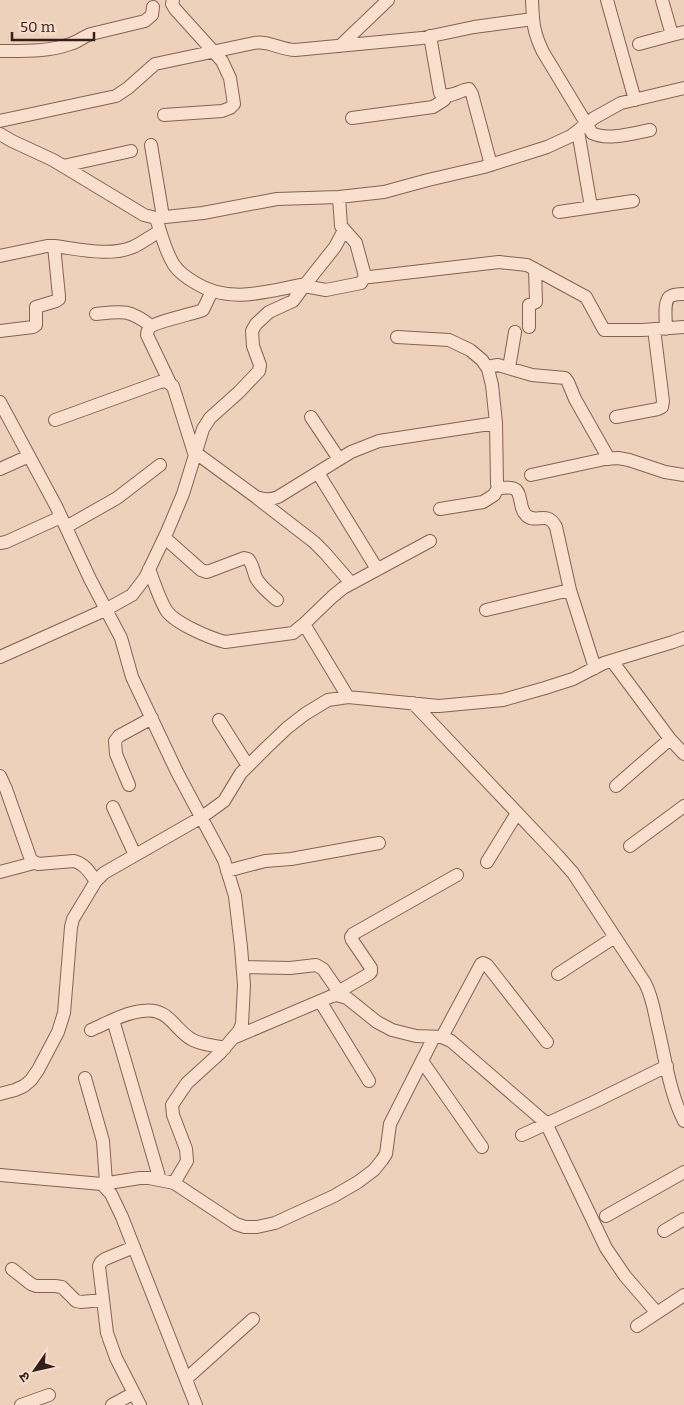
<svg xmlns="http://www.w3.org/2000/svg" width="684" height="1405" font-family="Bitter,'Noto Sans Devanagari',serif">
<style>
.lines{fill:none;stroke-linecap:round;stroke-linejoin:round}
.minor-casing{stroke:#866155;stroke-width:14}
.minor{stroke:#f9e0ce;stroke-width:12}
</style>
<rect width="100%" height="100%" fill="#eed1bb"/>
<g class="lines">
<g class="minor-casing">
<path id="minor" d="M532,0C533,23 533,31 543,52L592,133C607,141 634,133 650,130
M607,0L635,100
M662,0L672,35
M430,36L440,93C448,100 460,90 469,89L472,94L491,165
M639,44L672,35L684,32
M340,46L388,0
M0,51C23,51 48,52 70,44C78,42 84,36 91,34L145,21L152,15L153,7
M164,115L222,111L230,108L234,104L230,78L222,61L175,9L172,4L173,0
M352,118L433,107L444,100L447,96
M0,121L116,96L128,88L155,64L254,43C268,40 281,50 295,50L422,38L474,27L533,19
M578,131L591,207
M0,134L12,141L53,160L144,215L156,218L203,213L277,199L339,197L341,226L356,243L365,276L370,277L499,262L527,265L586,297L604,330H642L684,327
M151,145L163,217
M63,166L131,151
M339,197L384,192L428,180L484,167L547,147L571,136L594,118L621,103L684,88
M559,212L633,201
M156,218C161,233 165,251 174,265C179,272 187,278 194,282C229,305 268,291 306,284
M54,246C79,249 109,257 133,247C142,243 151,236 160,231
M0,256L47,246H54L59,296V299L56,301L36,307V325L33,327L0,331
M304,286L335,247L344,230
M96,314C122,311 129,309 151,326
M529,327V305L536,302L535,269
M666,329C666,321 663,299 671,296C675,294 680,294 684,294
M397,337L449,340L470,350L482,360L488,369L492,385L496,423L497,484L500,488C520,486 518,491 522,508C523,511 524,513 526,515C535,525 547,509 556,527L570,590L595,668
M487,367L498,365L532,375L565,378L568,382L575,399L609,459
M509,368L515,332
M170,383L147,335C147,333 148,330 149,328C154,322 193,314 203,310L212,291
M0,402L56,506L90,579L121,638L132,677L177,772L224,860L235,896L241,947L244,985L242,1024L239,1031L220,1053L187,1083L172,1105L173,1115L186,1149L187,1161L174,1183
M311,417L339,459
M616,417L658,409L662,407L663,401L654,329
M55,420L160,382L166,381L173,386L195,456
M196,453L256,497C265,500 270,500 278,497L351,452L379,441L496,423
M0,469L29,456
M318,473L377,569
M531,475L605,459L618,458L629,460L665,472L684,475
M257,498L314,542L325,553L351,583
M440,509L483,502L494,495L499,486
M66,527L117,498L160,465
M165,538L201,570L207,572L244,558L248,559C253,564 253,571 256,578C261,587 269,593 277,600
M0,543L6,542L61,517
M149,569C154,582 159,598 166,610C174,623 210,638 225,642L293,633L304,624L332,597L343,588L430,541
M486,610L570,590
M304,624L348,697
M0,657L105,610L132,595L145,578L167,532L183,494L203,429L210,418L239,392L259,371L260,365L253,346L252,331L256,324L269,312L293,301L304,286L326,290L361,283L365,276
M612,661L670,739L684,754
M413,703L557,855L573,873L645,983C652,996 654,1010 657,1024C665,1056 669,1092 684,1121
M219,720L248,766
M0,776L6,789L31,860L38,864L74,861C85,864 89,872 96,881
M129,785L116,754L115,741L119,736L152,718
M616,786L670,739
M113,807L135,855
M630,846L684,806
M487,862L517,813
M227,871L265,861L291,859L379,843
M0,872L34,863
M243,967L290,968L316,965L323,969L341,995
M558,974L615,937
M338,992L369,974L371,972V968L352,940L351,937L353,934L457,875
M320,1001L369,1081
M113,1020L160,1180
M91,1030C107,1023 124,1013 142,1011C169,1007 173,1028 191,1039C200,1045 214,1045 225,1048
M442,1037L481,964L483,963L487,965L547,1042
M233,1038L332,996L337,995L347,998L377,1022L392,1030L416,1036L442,1037L451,1041L546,1123L606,1248L625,1276L657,1313
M422,1061L482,1147
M85,1078L103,1141L106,1183
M0,1094L15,1090L24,1086L31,1080L38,1070L58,1032L64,1013L71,927L73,919L96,881L104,873L202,817L224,801L241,773L266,748L287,728L305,714L328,700L348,697L439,706L503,700L545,688L573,679L604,663L673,642L684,638
M522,1135L596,1101L667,1066
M0,1175L102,1184L111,1194L122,1217L196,1405
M102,1184L140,1178H149L174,1183L236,1224L245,1227H257L275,1223L334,1196L358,1182L374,1170L382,1160L386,1154L390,1124L434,1037
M606,1216L684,1172
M664,1231L684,1219
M134,1247L105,1259L101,1262L99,1266L107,1333L116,1358L140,1405
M12,1269L31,1284L36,1286H55L62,1287L76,1301L81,1302L103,1300
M637,1326L684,1295
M186,1379L253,1319
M21,1405L49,1395
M112,1405L134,1393"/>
</g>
<use href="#minor" class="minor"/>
</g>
<g transform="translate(35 1370) rotate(236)" stroke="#f6ddcb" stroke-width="4" paint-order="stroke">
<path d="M0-4L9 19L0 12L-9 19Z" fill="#34201a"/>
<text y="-8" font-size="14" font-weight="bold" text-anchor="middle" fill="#34201a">उ</text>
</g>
<path d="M12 32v8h82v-8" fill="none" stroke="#34201a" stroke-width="2.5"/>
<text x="20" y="32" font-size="15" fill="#34201a" stroke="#f6ddcb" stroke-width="4" paint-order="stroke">50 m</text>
</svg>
